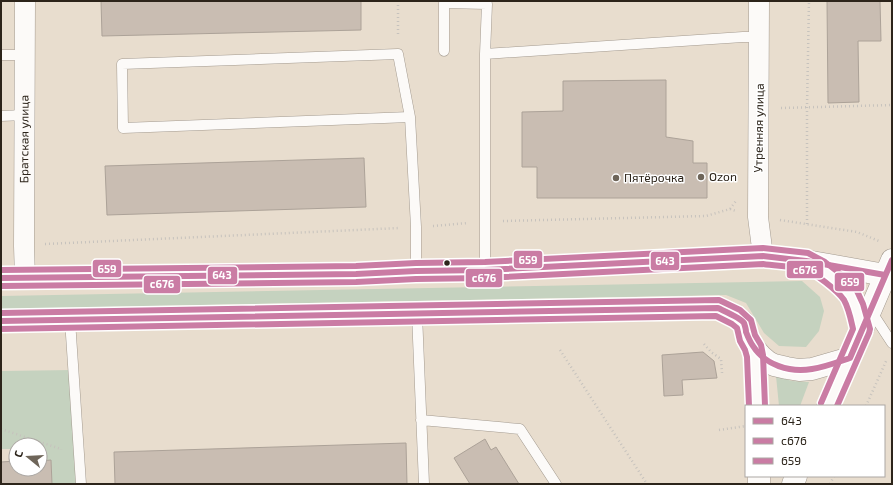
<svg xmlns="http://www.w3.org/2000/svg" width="893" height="485" font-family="'Exo 2',sans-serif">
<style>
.green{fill:#c5d2bf}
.building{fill:#c9bdb2;stroke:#aca298}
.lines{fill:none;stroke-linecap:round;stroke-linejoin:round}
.lane-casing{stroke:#a39a8f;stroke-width:11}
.street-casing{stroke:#a39a8f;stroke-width:21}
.secondary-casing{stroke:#a39a8f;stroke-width:23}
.path{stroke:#c6c2bd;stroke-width:2.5;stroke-dasharray:1 3;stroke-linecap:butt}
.lane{stroke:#fcfaf8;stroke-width:10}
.street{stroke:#fcfaf8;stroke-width:20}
.secondary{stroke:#fcfaf8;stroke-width:22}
.bus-1-casing{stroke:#fff;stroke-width:9}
.bus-2-casing{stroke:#fff;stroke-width:9}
.bus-3-casing{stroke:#fff;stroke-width:9}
.bus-1{stroke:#ca7ca4;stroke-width:6}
.bus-2{stroke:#ca7ca4;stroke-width:6}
.bus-3{stroke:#ca7ca4;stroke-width:6}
.poi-dot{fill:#6e6559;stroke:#fff;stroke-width:1.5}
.bus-dot{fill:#2c241a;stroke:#fff;stroke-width:1.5}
.labels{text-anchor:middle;stroke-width:3;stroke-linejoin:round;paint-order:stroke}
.street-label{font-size:12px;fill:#2c241a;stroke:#fff}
.poi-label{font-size:12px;fill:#2c241a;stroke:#fff;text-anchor:start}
.line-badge{stroke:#fff;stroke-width:1.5}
.badge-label{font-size:11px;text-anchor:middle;font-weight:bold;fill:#fff}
</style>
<rect width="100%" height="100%" fill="#e8ddce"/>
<path class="green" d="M802,281L820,297L824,311L819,331L806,347L779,346L764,333L746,303L726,295L1,309V296Z
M73,370L81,484H52L51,461H40V445H16V449H1V371Z
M776,376L792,381L809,382L800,406H779Z"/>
<path class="building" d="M101,1H361V30L102,36Z
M827,1H880L881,41H858L859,102L828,103Z
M666,80V137L693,141V163H707V198H537V167H522V112L563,111V81Z
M364,158L366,207L107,215L105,166Z
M703,352L714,361L717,378L682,380L683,395L664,396L662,355Z
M485,439L491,450L496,447L519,484H470L454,458Z
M406,443L407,484H115L114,452Z
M51,460L52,484H1V462L16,461V469H40V461Z"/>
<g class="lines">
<g class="lane-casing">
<path id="lane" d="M444,51V3L487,4L485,54
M1,55H25
M1,116L24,115
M410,117L123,128L122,64L398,54L410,117L416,227V271
M485,270V54L743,37H760
M871,311L892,343
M417,314L424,484
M70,320L81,484
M421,420L520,429L556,484"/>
</g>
<g class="street-casing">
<g id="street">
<path d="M759,1L758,217L763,256"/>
<path id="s1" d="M25,278L24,246L25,1"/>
</g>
</g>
<g class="secondary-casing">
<path id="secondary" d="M814,265C831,273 847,288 855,305C858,313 860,322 862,330
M1,278L356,274L416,271L485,270L763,256L806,261L885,275
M1,321L683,309L710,308H718L736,317L744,323L748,338L753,347L761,356L768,362L774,365L787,368L799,370L812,369L850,358
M753,347L755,356L757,406
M828,406L862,330L892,260
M759,476V484
M793,484L796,476"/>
</g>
<path class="path" d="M398,1V36
M781,108L892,105
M730,209L736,201
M780,220L857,232L879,241
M503,221L706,216L730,209L736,211
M807,224V107L809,1
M433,226L468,223
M45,244L400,228
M704,344L711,352L721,359L722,373
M560,350L647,484
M866,406L887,359
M1,429L61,449V450
M719,430L746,426
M830,484L834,476"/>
<use href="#lane" class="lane"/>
<use href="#street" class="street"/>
<use href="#secondary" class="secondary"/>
<g class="bus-1-casing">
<path id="bus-1" d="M1,278L356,274L416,271L485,270L763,256L806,261L885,275
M1,321L718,308C724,311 741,318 744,323C745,326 746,330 746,332C748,337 750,342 753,346C765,365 790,373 812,369C825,367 838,362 850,358L892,260"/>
</g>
<g class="bus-2-casing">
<path id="bus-2" d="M1,286L356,282L416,279L485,278L763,264C776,266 790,266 803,269C813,271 838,291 844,300C849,309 851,320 853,329L821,403
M1,329L716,316L732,324L737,328L740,341L745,350L747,357L749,406"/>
</g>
<g class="bus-3-casing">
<path id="bus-3" d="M1,270L356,266L416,263L485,262L763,248L808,253L825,262L847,279L857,291L863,304L870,329L869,333L837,406
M1,313L719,300L740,310L751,320L755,335L761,345L763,355L765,406"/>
</g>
<use href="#bus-1" class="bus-1"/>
<use href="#bus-2" class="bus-2"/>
<use href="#bus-3" class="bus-3"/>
</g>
<g class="poi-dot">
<circle cx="701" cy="177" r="4"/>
<circle cx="616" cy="178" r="4"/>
</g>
<circle class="bus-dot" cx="447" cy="263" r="3.5"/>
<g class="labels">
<g class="street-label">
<text transform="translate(759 128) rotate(-89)" y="4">Утренняя улица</text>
<text dy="4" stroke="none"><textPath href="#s1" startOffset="139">Братская улица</textPath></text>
</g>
<g class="poi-label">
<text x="709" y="181">Ozon</text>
<text x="624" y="182">Пятёрочка</text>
</g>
</g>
<g class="line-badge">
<rect x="513" y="250" width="30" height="19" rx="4" fill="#ca7ca4"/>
<rect x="650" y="251" width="30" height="20" rx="4" fill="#ca7ca4"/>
<rect x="92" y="259" width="30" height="19" rx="4" fill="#ca7ca4"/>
<rect x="786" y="260" width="38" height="19" rx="4" fill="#ca7ca4"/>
<rect x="207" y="266" width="31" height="19" rx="4" fill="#ca7ca4"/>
<rect x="465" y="268" width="38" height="20" rx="4" fill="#ca7ca4"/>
<rect x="834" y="272" width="31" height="20" rx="4" fill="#ca7ca4"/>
<rect x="143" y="275" width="38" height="19" rx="4" fill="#ca7ca4"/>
</g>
<g class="badge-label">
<text x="528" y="264">659</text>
<text x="665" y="265">643</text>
<text x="107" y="273">659</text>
<text x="805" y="274">с676</text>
<text x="222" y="279">643</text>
<text x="484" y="282">с676</text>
<text x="850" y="286">659</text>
<text x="162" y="288">с676</text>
</g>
<rect width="893" height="485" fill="none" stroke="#2c241a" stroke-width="4"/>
<rect x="745" y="405" width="140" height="72" fill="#ffffff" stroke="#aba7a3"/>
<rect x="753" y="418" width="20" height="6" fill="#ca7ca4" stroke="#aba7a3"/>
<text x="781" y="425" font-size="12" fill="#2c241a">643</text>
<rect x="753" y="438" width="20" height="6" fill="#ca7ca4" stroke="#aba7a3"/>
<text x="781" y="445" font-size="12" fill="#2c241a">с676</text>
<rect x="753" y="458" width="20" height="6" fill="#ca7ca4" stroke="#aba7a3"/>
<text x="781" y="465" font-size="12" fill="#2c241a">659</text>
<g transform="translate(28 457) rotate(288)"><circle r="19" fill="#ffffff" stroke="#aba7a3"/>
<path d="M0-3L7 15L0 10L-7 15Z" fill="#6e6559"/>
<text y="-6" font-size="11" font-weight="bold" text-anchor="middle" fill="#2c241a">С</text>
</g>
</svg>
